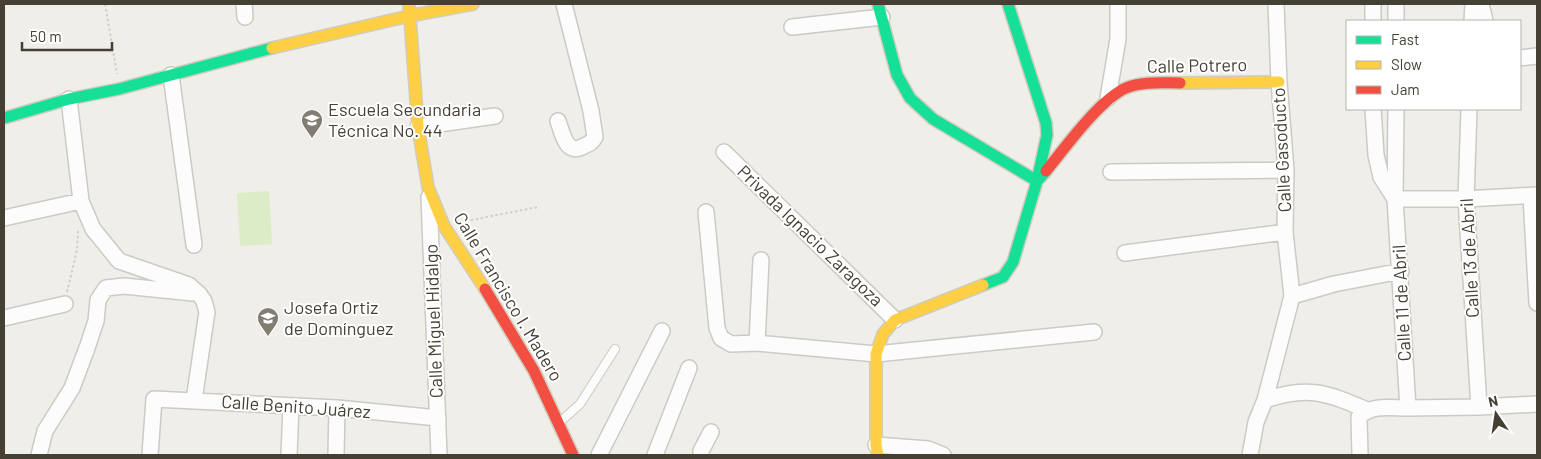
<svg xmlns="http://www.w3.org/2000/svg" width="1541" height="459" font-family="Barlow,sans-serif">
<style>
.green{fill:#dbecc6}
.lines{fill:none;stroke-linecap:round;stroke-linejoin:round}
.lane-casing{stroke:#cccac4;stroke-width:10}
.street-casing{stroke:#cccac4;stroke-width:18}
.fast-casing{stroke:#d0ccbe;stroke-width:14}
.slow-casing{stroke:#d0ccbe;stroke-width:14}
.jam-casing{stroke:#d0ccbe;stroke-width:14}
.path{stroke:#d1cec9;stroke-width:2;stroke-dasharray:2.5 2.5;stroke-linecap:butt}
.lane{stroke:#fdfcfc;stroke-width:8}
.street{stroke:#fdfcfc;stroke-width:15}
.fast{stroke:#16e098;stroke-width:11}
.slow{stroke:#ffcf43;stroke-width:11}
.jam{stroke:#f24e42;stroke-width:11}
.labels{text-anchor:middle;stroke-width:4;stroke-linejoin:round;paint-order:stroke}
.street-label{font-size:18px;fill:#464034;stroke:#fff}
.poi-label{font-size:18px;fill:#464034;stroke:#fff;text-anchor:start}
</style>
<rect width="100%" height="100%" fill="#f0eee8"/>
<path class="green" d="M269,191L272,244L240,246L237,193Z"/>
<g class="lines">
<g class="lane-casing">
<path id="lane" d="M561,421L580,404L615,349"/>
</g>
<g class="street-casing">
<path id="street" d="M244,4L245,17
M1481,4L1485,21
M1373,21V4
M1396,21V4
M1472,21L1473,4
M792,27L882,17
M1520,58L1537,56
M171,75L194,245
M1108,98L1118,39V4
M69,99L81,201L93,229L119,261L189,285L199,294L204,301L207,312L194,400
M1373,109L1376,155L1381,177L1395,199
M1469,109L1466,199L1479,407
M558,121C562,132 566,155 582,147C588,144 592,143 595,137L591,111L564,4
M418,127L495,116
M724,152L895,320
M1111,172L1286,170
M1531,196L1537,303
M429,197L439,455
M1395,199H1466L1537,195
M706,212L717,328L721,338L731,344L757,343L876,354L1094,332
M4,218L81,201
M1125,253L1285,232
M1292,296L1334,284L1401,271
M4,318L65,304
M757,343L761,260
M1265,400C1308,385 1327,393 1367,410
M1408,408L1479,407L1537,404
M876,445L928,449L943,455
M39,455L45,431L72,388L87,348L96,321L98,300L106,288L124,286L193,293
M150,455L154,399L337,408L438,418
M289,455L291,407
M336,455L337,408
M599,455L662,331
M655,455L689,368
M701,455V451L711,432
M1250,455L1256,422L1265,400L1292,296L1285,232L1286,170L1279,82L1276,4
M1360,455L1359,417C1372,404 1391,408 1408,408L1395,199L1396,109"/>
</g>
<g class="fast-casing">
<path id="fast" d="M878,4L897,75L910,98L933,119L1037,181L1046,171
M4,118L69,99L119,89L272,48
M983,285L1003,277L1013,262L1037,181L1047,135L1046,123L1008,4"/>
</g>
<g class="slow-casing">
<path id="slow" d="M409,4L418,127L428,187L444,226L485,289
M272,48L409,16L473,4
M1180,83L1279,82
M878,455L876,445V354L883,334L895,320L983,285"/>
</g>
<g class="jam-casing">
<path id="jam" d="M1046,171C1065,148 1100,99 1126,88C1142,81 1163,83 1180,83
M485,289L534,371L573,455"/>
</g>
<path class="path" d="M105,4L117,74
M461,222L538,207
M67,292L77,250L78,230"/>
<use href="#lane" class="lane"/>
<use href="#street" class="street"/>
<use href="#fast" class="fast"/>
<use href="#slow" class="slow"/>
<use href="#jam" class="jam"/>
</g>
<defs>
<g id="university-pin" transform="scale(1.125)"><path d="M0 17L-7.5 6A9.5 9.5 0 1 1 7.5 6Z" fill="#827d73" stroke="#fff"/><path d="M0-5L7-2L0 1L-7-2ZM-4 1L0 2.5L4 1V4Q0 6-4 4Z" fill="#fff"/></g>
<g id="school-pin" transform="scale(1.125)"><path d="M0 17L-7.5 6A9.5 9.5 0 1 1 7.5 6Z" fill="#827d73" stroke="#fff"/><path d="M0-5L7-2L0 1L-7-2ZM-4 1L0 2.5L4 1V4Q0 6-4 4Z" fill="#fff"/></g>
</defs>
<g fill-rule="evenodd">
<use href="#university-pin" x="312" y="120"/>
<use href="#school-pin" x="268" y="318"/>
</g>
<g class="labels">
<g class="street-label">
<text transform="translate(1197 66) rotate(-1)" y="6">Calle Potrero</text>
<text transform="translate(1282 150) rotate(-93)" y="6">Calle Gasoducto</text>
<text transform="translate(810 236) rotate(44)" y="6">Privada Ignacio Zaragoza</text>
<text transform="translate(1470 258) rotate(-93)" y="6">Calle 13 de Abril</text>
<text transform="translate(508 297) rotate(59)" y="6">Calle Francisco I. Madero</text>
<text transform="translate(1402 303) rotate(-93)" y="6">Calle 11 de Abril</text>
<text transform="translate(434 321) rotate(-92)" y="6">Calle Miguel Hidalgo</text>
<text transform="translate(296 407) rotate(4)" y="6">Calle Benito Juárez</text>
</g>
<g class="poi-label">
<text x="328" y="116">Escuela Secundaria<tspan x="328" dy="21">Técnica No. 44</tspan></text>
<text x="284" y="314">Josefa Ortiz<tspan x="284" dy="21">de Domínguez</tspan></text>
</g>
</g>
<rect width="1541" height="459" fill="none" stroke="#464034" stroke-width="10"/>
<rect x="1346" y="20" width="175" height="90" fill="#ffffff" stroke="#b5b3ae"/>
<rect x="1356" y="36" width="25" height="8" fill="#16e098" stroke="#b5b3ae"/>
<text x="1391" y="45" font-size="15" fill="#464034">Fast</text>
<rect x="1356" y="61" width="25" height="8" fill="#ffcf43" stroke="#b5b3ae"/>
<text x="1391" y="70" font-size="15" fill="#464034">Slow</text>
<rect x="1356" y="86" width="25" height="8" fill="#f24e42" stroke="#b5b3ae"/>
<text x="1391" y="95" font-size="15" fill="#464034">Jam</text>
<g transform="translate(1496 414) rotate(347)" stroke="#ffffff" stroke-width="4" paint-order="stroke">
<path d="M0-4L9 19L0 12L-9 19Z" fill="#464034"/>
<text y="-8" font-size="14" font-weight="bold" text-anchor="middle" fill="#464034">N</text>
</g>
<path d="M22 42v8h90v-8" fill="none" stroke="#464034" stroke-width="2.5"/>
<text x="30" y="42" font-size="15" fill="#464034" stroke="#ffffff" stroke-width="4" paint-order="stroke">50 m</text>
</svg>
